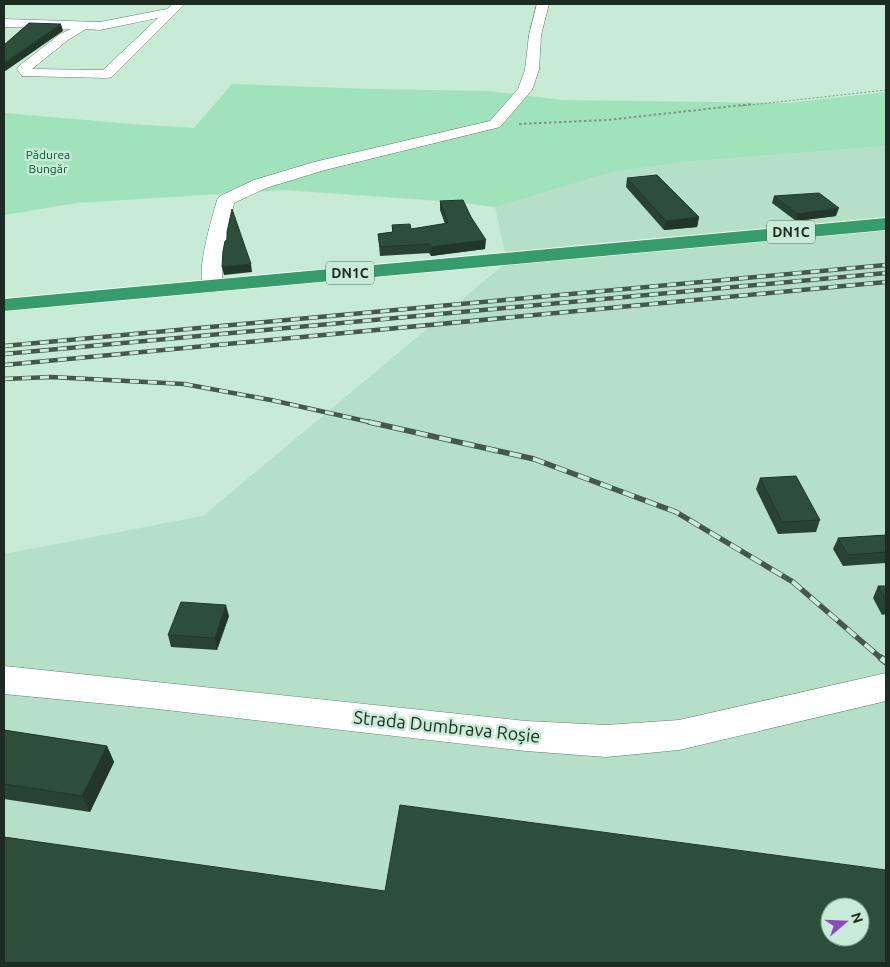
<svg xmlns="http://www.w3.org/2000/svg" width="890" height="967" font-family="Ubuntu,sans-serif">
<style>
.built{fill:#b5dfc6;fill-rule:evenodd}
.green{fill:#a0e2bc}
.lines{fill:none;stroke-linecap:round;stroke-linejoin:round}
.minor-casing{stroke:#5e7f6c;stroke-width:1}
.highway-casing{stroke:#fff;stroke-width:1}
.path-far1{stroke:#7b9585;stroke-width:1;stroke-dasharray:2 2;stroke-linecap:butt}
.path{stroke:#7b9585;stroke-width:2;stroke-dasharray:2.5 2.5;stroke-linecap:butt}
.minor{fill:#fff;fill-rule:evenodd}
.highway{fill:#369c6b;fill-rule:evenodd}
.rail-far2-casing{stroke:#44584c;stroke-width:4.5}
.rail-far1-casing{stroke:#44584c;stroke-width:5.5}
.rail-casing{stroke:#44584c;stroke-width:7}
.rail-far2{stroke:#c7ebd5;stroke-width:3;stroke-dasharray:9;stroke-linecap:butt}
.rail-far1{stroke:#c7ebd5;stroke-width:4;stroke-dasharray:12;stroke-linecap:butt}
.rail{stroke:#c7ebd5;stroke-width:5;stroke-dasharray:16;stroke-linecap:butt}
.wall{fill:#284334}
.shaded-wall{fill:#20372a}
.building{fill:#2e4e3c;stroke:#20372a;fill-rule:evenodd}
.labels{text-anchor:middle;stroke-width:5;stroke-linejoin:round;paint-order:stroke}
.far-park-label{font-size:12px;fill:#0a5132;stroke:#c7ebd5}
.shield{fill:#c7ebd5;stroke:#506558;stroke-width:1}
.shield-label{font-size:14px;font-weight:bold;fill:#1d2b23}
.near-street-label{font-size:18px;fill:#1d2b23;stroke:#c7ebd5}
</style>
<rect width="100%" height="100%" fill="#c7ebd5"/>
<path class="built" d="M886,146V963H4V554L203,516L507,262L495,207L613,172L683,162ZM830,907H860V937H830Z"/>
<path class="green" d="M232,84L371,89L490,91L562,100L789,103L886,92V146L683,162L613,172L495,207L455,202L284,190L76,203L4,215V113L132,124L194,128Z"/>
<g class="lines">
<g class="minor-casing">
<path id="minor" d="M173,4H185L112,77L107,78L22,76L17,69L19,66L60,34L71,29L4,27V19L100,22L167,9ZM158,18L103,70L32,69L68,40L86,29L100,30Z
M537,4H549L541,35L539,70L532,90L500,127L325,170L266,188L234,203L222,259V286L219,290L212,292L205,290C194,275 212,219 217,200L220,196L254,180L314,162L490,121L518,89L525,70L529,35Z
M4,666L526,721L606,725L679,720L886,673V701L679,750L606,757L526,751L149,708L4,694Z"/>
</g>
<g class="highway-casing">
<path id="highway" d="M886,218V230L4,311V299Z"/>
</g>
<path class="path-far1" d="M741,106L886,90"/>
<path class="path" d="M519,124L607,120L752,104"/>
<use href="#minor" class="minor"/>
<use href="#highway" class="highway"/>
<g class="rail-far2-casing">
<path id="rail-far2" d="M4,346L886,265
M4,354L886,273
M4,365L886,282
M4,379L51,377L184,384L271,400L374,423"/>
</g>
<g class="rail-far1-casing">
<path id="rail-far1" d="M369,422L534,459L676,512L793,582L882,659"/>
</g>
<g class="rail-casing">
<path id="rail" d="M881,658L886,662"/>
</g>
<use href="#rail-far2" class="rail-far2"/>
<use href="#rail-far1" class="rail-far1"/>
<use href="#rail" class="rail"/>
</g>
<path class="wall" d="M627,178L699,217L697,227L664,230L626,187Z
M774,196L836,216L796,221L772,203Z
M440,201L485,249L431,256L429,253L380,256L378,234L392,232V225L411,229L445,224L440,210Z
M760,478L820,520L816,532L778,534L756,489Z
M886,535V563L843,566L833,549L838,538Z
M878,586H886V614L882,615L873,598Z
M229,616L217,650L171,647L168,635Z
M4,730L107,746L114,762L90,812L4,799Z"/>
<path class="shaded-wall" d="M61,24L63,31L4,72V63Z
M839,208L836,216L796,221L797,214Z
M699,217L697,227L664,230L666,221Z
M486,240L485,249L431,256V247Z
M251,264L252,272L224,275L222,267Z
M226,605L229,616L217,650L215,638Z
M107,746L114,762L90,812L82,796Z"/>
<path class="building" d="M29,23L61,24L4,63V45Z
M657,175L699,217L666,221L627,178Z
M819,193L839,208L797,214L774,196Z
M463,200L471,217L486,240L431,247L429,244L380,247L378,234L393,232L392,225L410,224L411,229L448,223L440,201Z
M232,209L251,264L222,267L223,251L225,241L227,240V232Z
M796,476L820,520L782,522L760,478Z
M886,535V552L848,555L838,538Z
M878,586H886V601Z
M181,602L226,605L215,638L168,635Z
M4,730L107,746L82,796L4,784Z
M400,805L886,870V963H4V837L385,891ZM830,907H860V937H830Z"/>
<g class="labels">
<g class="far-park-label">
<text x="48" y="159">Pădurea<tspan x="48" dy="14">Bungăr</tspan></text>
</g>
<g class="shield">
<rect x="767" y="220.5" width="48" height="23" rx="4"/>
<rect x="326" y="261.5" width="48" height="23" rx="4"/>
</g>
<g class="shield-label">
<text x="791" y="237">DN1C</text>
<text x="350" y="278">DN1C</text>
</g>
<g class="near-street-label">
<text transform="translate(447 727) rotate(6)" y="6">Strada Dumbrava Roșie</text>
</g>
</g>
<rect width="890" height="967" fill="none" stroke="#1d2b23" stroke-width="10"/>
<g transform="translate(845 922) rotate(71)"><circle r="24" fill="#c7ebd5" stroke="#839e8e"/>
<path d="M0-4L9 19L0 12L-9 19Z" fill="#8d48bc"/>
<text y="-8" font-size="14" font-weight="bold" text-anchor="middle" fill="#1d2b23">N</text>
</g>
</svg>
